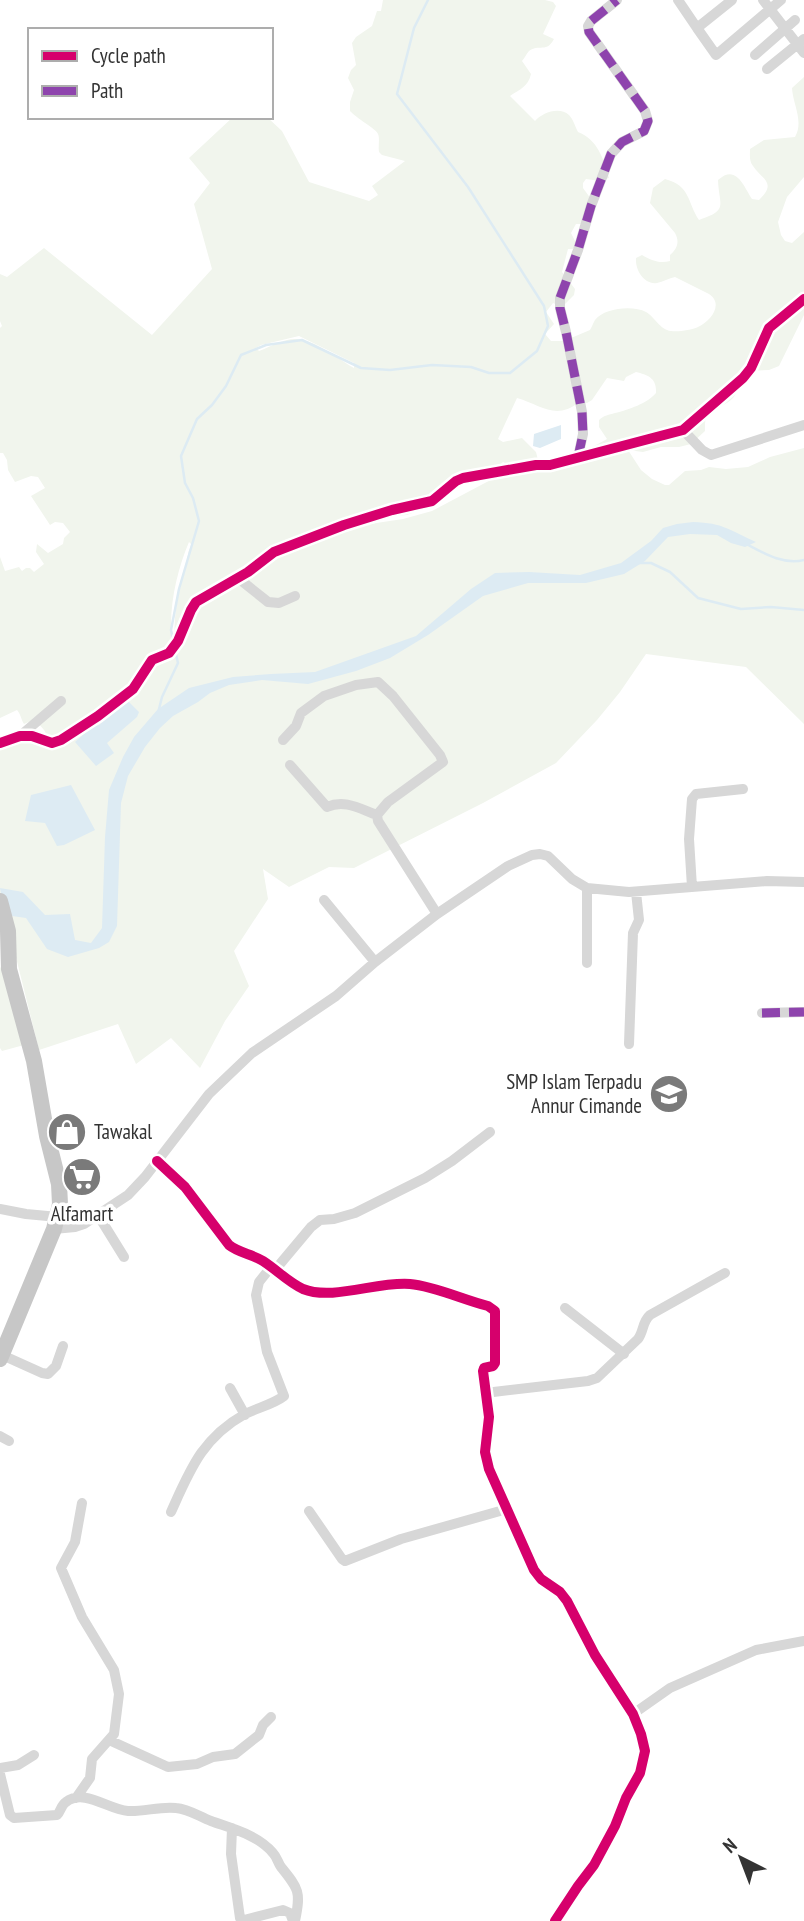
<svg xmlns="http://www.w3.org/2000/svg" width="804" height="1921" font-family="'PT Sans Narrow',sans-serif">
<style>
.green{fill:#f1f5ed;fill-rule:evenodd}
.water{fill:#ddebf3}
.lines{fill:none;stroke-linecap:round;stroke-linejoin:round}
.stream{stroke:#ddebf3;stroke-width:2.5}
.minor{stroke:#d7d7d7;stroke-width:10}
.trunk{stroke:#c7c7c7;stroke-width:16}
.quiet{stroke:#8e44ad;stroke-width:9;stroke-dasharray:18 9;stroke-linecap:butt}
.cycleway-casing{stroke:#fff;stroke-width:15}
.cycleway{stroke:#d6006c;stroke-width:10}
.labels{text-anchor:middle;stroke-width:7;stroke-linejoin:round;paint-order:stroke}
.poi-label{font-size:21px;fill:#333;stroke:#fff;text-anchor:end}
</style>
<rect width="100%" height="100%" fill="#fff"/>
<path class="green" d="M383,0H545L553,2L556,6L543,34L554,39C546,54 539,43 529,51C526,54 525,58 522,61L531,74C528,87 520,89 510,96L535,121C542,113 559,106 569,115C573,119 575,126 578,132C597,139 604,159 609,178L600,181L586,179L583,183V188L591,199L587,210L592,222L587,224H576L571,233L577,245L573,249H568L562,272L575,289L574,295L562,307L553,303L546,312L554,324L545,334L551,341H564L590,330C592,327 593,323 595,320C604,308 633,305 646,312C655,317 660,330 671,331C679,332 691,330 698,327C711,321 724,304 709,294L675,277C669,278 663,282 657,283C644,285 635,270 636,258L642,255C651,260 659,264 670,261V255C677,249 680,242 675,233L650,203L653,188L665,179C691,186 687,202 699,220C729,210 719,206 718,180C736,164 743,185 752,199L759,200C778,182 761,179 753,166C749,161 750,155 750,149L764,140L795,137C804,121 793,105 792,88L804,77V177L787,197L778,222L781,235L785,241L792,243L804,232V315L779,366L769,370L746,371C741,379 739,391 733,398C718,413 704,402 705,431L691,444L679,447H661L643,452L628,450L641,470L652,479L665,485H669L685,471L701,470L709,467L726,469L748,467L770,457L804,448V724L746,667L646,654L620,692L597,720L556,763L483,803L354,868L329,867L289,887L263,869L268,899L234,951L249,986L225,1021L200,1068L171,1038L136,1064L118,1024L39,1050L0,893V742L7,745L35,735L40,737L41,741L57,746L103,710L115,708L145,681L153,664L167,656L180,646L197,602L245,577L269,561L297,549L363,525L403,519L432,511L500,475L549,471L575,461L587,450L607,439L599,427V420C605,415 608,415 615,413C628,410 648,403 656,393C657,378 648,375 636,372L626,377L624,381L607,378L592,400L587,403L579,402C556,421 541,405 517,398L498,439L503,442L522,438L536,452L538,460C527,464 514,468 503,462L500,465L498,471L494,475L466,481L463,480L435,504L407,515L383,517L307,541L246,568C242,574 234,576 227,579C194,598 191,601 179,638L175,639C172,610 183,579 189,550L192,545L189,542C176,573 167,613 173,646L162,654L152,657L136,683L111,705L104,706L58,741L48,739C46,730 40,725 33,720L24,724C21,719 21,715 17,710L0,718V557L5,571L19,567L22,571L26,568H30L34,572L44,564L36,552L37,544L48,553L63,544L64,538L70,532L63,523L55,522L50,525L31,496L45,488L38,477L31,476L15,482L8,470L7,460L3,453H0V328L2,326L0,321V274L7,277L44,248L152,335L212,269L194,204L210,183L189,158L233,117H267L282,131L309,182L369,201L378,195L372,186L405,161L382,155L379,152C378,147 380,138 378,134C376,129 356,118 350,111V102L354,90L348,78L351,70L356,65L352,43L356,37L372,26L377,11H381ZM299,336L354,363V368C338,359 315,340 297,339C285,338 270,347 259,351L256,348L261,345Z
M0,967L7,974L24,1045L2,1051L0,1048Z"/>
<path class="water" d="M561,425V439L540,448L533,446L534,434Z
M693,522C724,523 729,530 756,542L745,547L731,543L717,535L690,534L668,537L645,561L624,574L586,583H528L483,596L428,635L390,658L356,671L308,684L262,680L229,685L210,693L198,702L173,716L160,728L145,747L128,776L121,803L117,926L109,942L99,948L68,957L47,949L26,918L5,915L0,888L23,892L45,915L70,914L75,940L91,943L102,928L105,837L109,790L123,757L134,737L158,709L189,688L233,677L271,674L315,672L416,636L471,589L495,573L529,572L580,575L621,563L651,541L663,528L677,524Z
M127,700L139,712L137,717L107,743L114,753L96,766L75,742L93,726L99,725Z
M71,785L95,830L64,845L57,846L45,823L25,821L31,795Z"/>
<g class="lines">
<path class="stream" d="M748,545C765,554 784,565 804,560
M639,563H651L670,572L698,598L741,609L771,607L804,610
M173,640L171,630L179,589L199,521L193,498L185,483L181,456L197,419L212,405L226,386L241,355L266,345L302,340L361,368L390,370L432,365L471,367L489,373H510L537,351L548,326L544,306L468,187L397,94L414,28L428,0
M159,709L162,697L178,663L175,650"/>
<path class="minor" d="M678,0L697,28L732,0
M763,0L804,53
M697,28L716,55L781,0
M755,55L795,20
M767,69L804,39
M683,430L702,450L711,455L804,425
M578,457L583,434L582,412L566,332L560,308V298L578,250L591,206L611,154L622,142L644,131L648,121L645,111L589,32L588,26L591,21L617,0
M238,578L268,602L279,603L295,596
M20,736L61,701
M283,740L296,726L301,713L324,696L356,685L378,682L393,696L440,755L443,762L388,802L377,815L378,821L437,914
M0,743L20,736H32L52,743L61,740L98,716L133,689L152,660L169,653L178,641L191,610L196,602L248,572L274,552L344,525L392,510L432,501L456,481L463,478L536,465H550L683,430L743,378L751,368L769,328L804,299
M290,765L327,807C345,799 360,809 377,815
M692,887L689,839L692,799L696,794L743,789
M587,888V963
M324,900L375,962
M762,1013L804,1012
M629,1044L633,933L639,920L636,892
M157,1161L185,1187L229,1245C239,1253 252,1254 263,1261C277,1270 288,1282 303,1289C333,1301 378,1281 410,1284C434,1286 464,1300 488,1306L495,1311V1363L493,1366L484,1368L483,1371L489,1417L485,1452L489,1469L534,1570L541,1579L560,1592L567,1601L595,1655L633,1714L641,1734L645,1751L640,1773L626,1798L615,1826L594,1865L578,1886L555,1921
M0,1209L26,1214L58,1217
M98,1215L124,1257
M54,1229L75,1227L84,1224L128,1195L145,1177L209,1094L252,1053L336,996L375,962L437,914L508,866L532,855L540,854L548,856L572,879L587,888L629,892L767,881L804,882
M275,1270L311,1227L320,1220L334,1219L355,1213L425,1178L452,1161L490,1132
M565,1308L624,1354
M2,1355L42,1373L48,1374L56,1366L63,1346
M230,1388L245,1415
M485,1393L588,1381L597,1378L638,1339C644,1331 642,1322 650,1315L725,1273
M0,1436L9,1441
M309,1511L342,1559L345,1561L401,1539L507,1509
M171,1512C190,1470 202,1438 245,1414C257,1408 274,1404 284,1396L267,1352L256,1295L259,1282L271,1267
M633,1714L670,1688L756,1650L804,1641
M109,1740L168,1767L197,1764L213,1757L235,1754L259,1735L263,1725L271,1717
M0,1768L18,1765L34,1755
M0,1774L10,1815L14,1818L57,1815C61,1811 61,1805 66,1802C84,1788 109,1810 128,1811C144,1812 160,1806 176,1808C189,1809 200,1817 211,1821C233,1829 258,1835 273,1853C277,1857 278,1863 281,1867C299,1889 301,1892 295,1921
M76,1798L90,1778L92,1759L114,1734L119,1694L114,1670L82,1617L61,1568L75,1542L82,1503
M232,1828L231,1854L240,1918L244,1920L283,1910L290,1913L293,1921"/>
<path class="trunk" d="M0,901L8,931L9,969L34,1061L47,1136L59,1184L60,1204L54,1229L0,1359"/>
<path class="quiet" d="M578,457L583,434L582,412L566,332L560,308V298L578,250L591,206L611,154L622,142L644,131L648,121L645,111L589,32L588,26L591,21L617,0
M762,1013L804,1012"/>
<g class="cycleway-casing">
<path id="cycleway" d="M0,743L20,736H32L52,743L61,740L98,716L133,689L152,660L169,653L178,641L191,610L196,602L248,572L274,552L344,525L392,510L432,501L456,481L463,478L536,465H550L683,430L743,378L751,368L769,328L804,299
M157,1161L185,1187L229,1245C239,1253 252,1254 263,1261C277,1270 288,1282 303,1289C333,1301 378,1281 410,1284C434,1286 464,1300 488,1306L495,1311V1363L493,1366L484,1368L483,1371L489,1417L485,1452L489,1469L534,1570L541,1579L560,1592L567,1601L595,1655L633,1714L641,1734L645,1751L640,1773L626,1798L615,1826L594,1865L578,1886L555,1921"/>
</g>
<use href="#cycleway" class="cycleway"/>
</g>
<defs>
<g id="school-disc" transform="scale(2.0125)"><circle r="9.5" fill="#7a7a7a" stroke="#fff"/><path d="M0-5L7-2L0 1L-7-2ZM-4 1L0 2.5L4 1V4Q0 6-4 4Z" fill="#fff"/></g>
<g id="shop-disc" transform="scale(2.0125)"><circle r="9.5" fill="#7a7a7a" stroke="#fff"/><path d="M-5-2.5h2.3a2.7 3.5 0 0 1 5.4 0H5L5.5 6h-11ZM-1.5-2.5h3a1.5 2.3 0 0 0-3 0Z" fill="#fff"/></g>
<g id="supermarket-disc" transform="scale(2.0125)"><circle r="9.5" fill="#7a7a7a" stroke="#fff"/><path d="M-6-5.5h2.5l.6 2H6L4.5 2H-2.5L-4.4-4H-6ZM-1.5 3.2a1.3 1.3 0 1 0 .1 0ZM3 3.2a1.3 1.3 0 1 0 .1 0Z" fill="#fff"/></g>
</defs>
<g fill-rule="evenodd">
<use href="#school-disc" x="669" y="1094"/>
<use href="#shop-disc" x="67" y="1132"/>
<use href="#supermarket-disc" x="82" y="1177"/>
</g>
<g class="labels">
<g class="poi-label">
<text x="642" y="1089">SMP Islam Terpadu<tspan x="642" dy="24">Annur Cimande</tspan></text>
<text x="94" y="1139" text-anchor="start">Tawakal</text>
<text x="82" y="1221" text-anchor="middle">Alfamart</text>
</g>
</g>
<rect x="28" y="28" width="245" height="91" fill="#ffffff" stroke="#adadad" stroke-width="2"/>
<rect x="42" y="51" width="35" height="10" fill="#d6006c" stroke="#adadad" stroke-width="2"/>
<text x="91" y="63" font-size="21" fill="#333333">Cycle path</text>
<rect x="42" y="86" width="35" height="10" fill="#8e44ad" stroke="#adadad" stroke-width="2"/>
<text x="91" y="98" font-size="21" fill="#333333">Path</text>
<g transform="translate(741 1858) rotate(318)" stroke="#ffffff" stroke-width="5" paint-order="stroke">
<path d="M0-5L12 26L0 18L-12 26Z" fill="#333333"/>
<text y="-10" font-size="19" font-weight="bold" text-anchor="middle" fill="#333333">N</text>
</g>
</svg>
